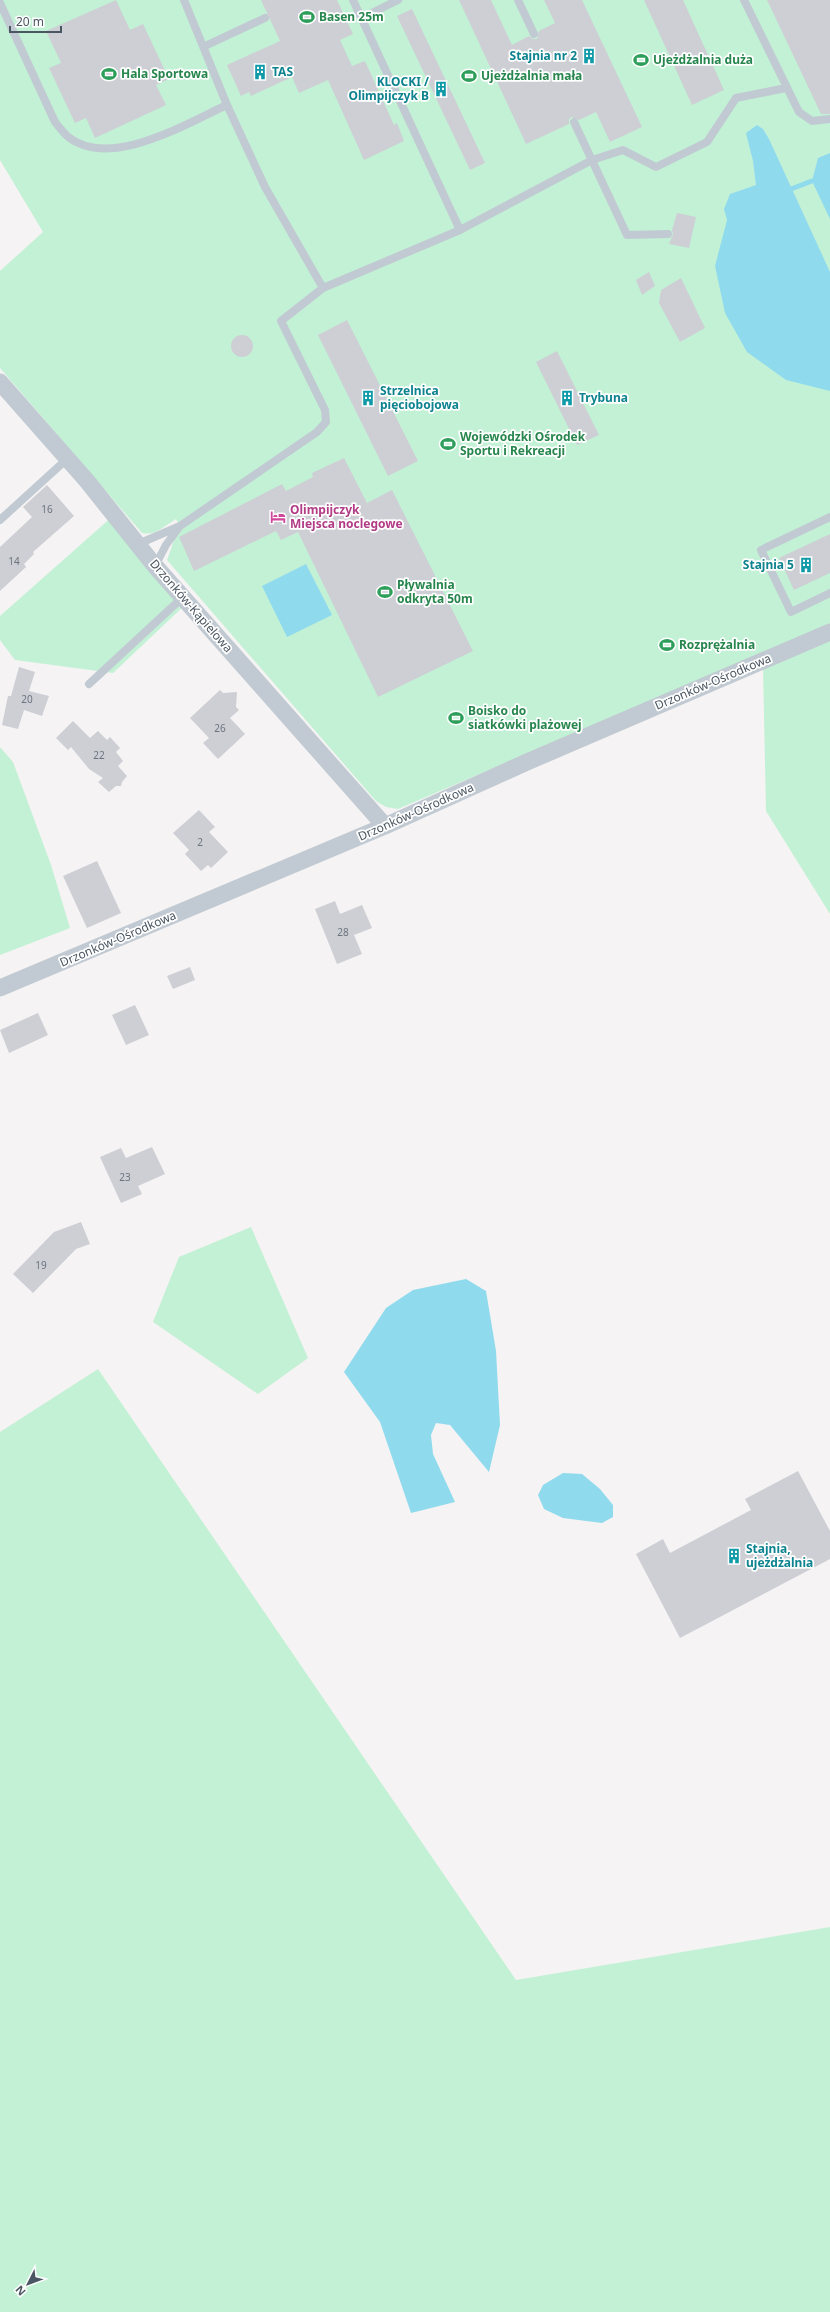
<svg xmlns="http://www.w3.org/2000/svg" width="830" height="2312" font-family="'Noto Sans',sans-serif">
<style>
.green{fill:#c3f1d5}
.water{fill:#90daee}
.lines{fill:none;stroke-linecap:round;stroke-linejoin:round}
.stream{stroke:#90daee;stroke-width:5}
.building{fill:#cdcfd5}
.lane{stroke:#c1cad2;stroke-width:8}
.street{stroke:#c1cad2;stroke-width:17}
.labels{text-anchor:middle;stroke-width:3.5;stroke-linejoin:round;paint-order:stroke}
.number-label{font-size:10px;fill:#6b747e}
.leisure-label{font-size:12px;font-weight:bold;fill:#27864d;stroke:#fff;text-anchor:start}
.culture-label{font-size:12px;font-weight:bold;fill:#0d838f;stroke:#fff;text-anchor:start}
.hotel-label{font-size:12px;font-weight:bold;fill:#b23c85;stroke:#fff;text-anchor:start}
.street-label{font-size:12px;fill:#4a5661;stroke:#fff}
</style>
<rect width="100%" height="100%" fill="#f5f3f3"/>
<path class="green" d="M0,0H830V624L398,809L386,807L376,801L167,560L176,535L182,530L176,519C164,526 156,536 142,533L0,368V271L43,232L0,160Z
M114,515L188,602L113,673L15,660L0,640V616Z
M830,638V914L766,811L763,666Z
M0,747L13,762L51,865L70,928L0,955Z
M251,1227L308,1358L258,1394L153,1322L179,1257Z
M98,1369L516,1980L830,1927V2312H0V1432Z"/>
<path class="water" d="M757,125L763,129L769,139L830,272V391L786,380L747,352L725,313L715,266L727,220L724,209L730,194L756,185L753,161L746,133Z
M830,153V219L812,181L818,158Z
M306,564L332,615L287,637L262,586Z
M466,1279L486,1291L496,1351L500,1425L489,1472L450,1425L436,1423L431,1435L433,1454L455,1502L411,1513L380,1422L344,1372L386,1308L413,1290Z
M563,1473L582,1474L600,1489L613,1505V1517L602,1523L563,1518L544,1509L538,1495L543,1485Z"/>
<g class="lines">
<path class="stream" d="M791,189L812,181"/>
</g>
<path class="building" d="M116,0L130,30L143,24L169,79L156,85L166,105L95,138L86,118L75,123L49,68L61,63L46,31Z
M261,0H337L353,34L340,40L352,66L365,61L394,125L397,123L404,141L364,160L328,80L299,93L292,77L251,96L249,92L241,96L227,65L280,41Z
M459,0H491L512,45L529,36L533,39H537L539,31L555,23L544,0H582L642,127L610,142L596,112L579,120L572,117L569,119V124L526,144Z
M644,0H683L724,90L692,105Z
M767,0H830V114H821Z
M412,9L485,163L470,170L397,16Z
M677,213L696,217L689,248L669,244L673,234L672,230Z
M649,272L655,286L642,295L636,280Z
M681,278L705,328L680,342L659,303L661,290Z
M347,320L418,461L388,476L318,335Z
M231 346a11 11 0 1 1 22 0a11 11 0 1 1-22 0Z
M557,351L599,435L577,445L536,362Z
M344,458L367,503L392,490L473,651L378,697L298,532L281,540L276,531L194,571L179,537L282,484L286,491L313,477L312,473Z
M47,485L74,516L33,552L34,554L24,564L26,567L0,591V547L32,517L23,507Z
M830,534V573L794,590L779,558Z
M19,667L35,672L29,691L49,696L42,716L24,710L18,729L2,725L8,696H11Z
M220,690L223,693L237,692L236,707L239,710L230,718L245,734L218,759L203,743L209,738L190,718Z
M73,721L90,738L98,731L107,740L110,737L120,748L116,752L123,761L118,766L127,776L122,782L121,786H116L109,792L98,782L103,778L89,769L71,747L68,750L56,738Z
M199,810L215,827L209,832L228,852L211,868L208,865L201,871L185,854L189,850L173,833Z
M97,861L121,913L87,928L63,876Z
M335,901L340,914L362,905L372,928L354,935L362,954L337,964L315,909Z
M190,967L195,980L173,989L167,976Z
M135,1005L149,1035L126,1045L112,1015Z
M38,1013L48,1035L9,1053L0,1030Z
M152,1147L165,1174L138,1186L142,1194L121,1203L100,1157L121,1148L126,1158Z
M81,1222L90,1244L76,1249L33,1293L13,1274L54,1232Z
M798,1471L830,1531V1559L680,1638L636,1554L663,1539L670,1553L751,1510L745,1499Z"/>
<g class="lines">
<path class="lane" d="M184,0L227,105L265,187L323,288
M353,0L460,230
M518,0L534,34
M744,0L799,112L812,121L830,119
M0,3L55,122C59,127 63,132 67,136C109,171 187,123 227,105
M362,18L398,0
M205,46L265,18
M574,122L627,235L668,234
M830,517L761,550L791,612L830,593
M0,520L67,459
M138,544L180,526L317,432L326,422L325,410L281,321L323,288L460,230L592,160L623,150L656,167L707,142L736,98L786,88
M155,566L166,545L180,526
M89,684L183,597"/>
<path class="street" d="M0,382L87,481L155,566L385,826
M0,988L385,826L527,762L830,632"/>
</g>
<defs>
<g id="stadium-bare" transform="scale(1.2)"><path d="M0-5a6.5 5 0 1 0 0 10a6.5 5 0 1 0 0-10ZM-3.5-1.8h7v3.6h-7Z" fill="#2e9e5b" stroke="#fff" stroke-width="2.5" paint-order="stroke"/></g>
<g id="building-bare" transform="scale(1.2)"><path d="M-4-6H4V6H1V3H-1V6H-4ZM-2.5-4.3h1.7v1.8h-1.7ZM.8-4.3h1.7v1.8H.8ZM-2.5-1h1.7V.8h-1.7ZM.8-1h1.7V.8H.8Z" fill="#0f9aa8" stroke="#fff" stroke-width="2.5" paint-order="stroke"/></g>
<g id="hotel-bare" transform="scale(1.2)"><path d="M-6-4.5h1.5V1H6V5H4.5V3h-9V5H-6ZM-4 0a1.8 1.8 0 1 1 3.6 0ZM.5 0V-2.5h3Q6-2.5 6 0Z" fill="#d1479c" stroke="#fff" stroke-width="2.5" paint-order="stroke"/></g>
</defs>
<g fill-rule="evenodd">
<use href="#stadium-bare" x="307" y="17"/>
<use href="#building-bare" x="589" y="56"/>
<use href="#stadium-bare" x="641" y="60"/>
<use href="#building-bare" x="260" y="72"/>
<use href="#stadium-bare" x="109" y="74"/>
<use href="#stadium-bare" x="469" y="76"/>
<use href="#building-bare" x="441" y="89"/>
<use href="#building-bare" x="368" y="398"/>
<use href="#building-bare" x="567" y="398"/>
<use href="#stadium-bare" x="448" y="444"/>
<use href="#hotel-bare" x="278" y="517"/>
<use href="#building-bare" x="806" y="565"/>
<use href="#stadium-bare" x="385" y="592"/>
<use href="#stadium-bare" x="667" y="645"/>
<use href="#stadium-bare" x="456" y="718"/>
<use href="#building-bare" x="734" y="1556"/>
</g>
<g class="labels">
<g class="number-label">
<text x="47" y="513">16</text>
<text x="14" y="565">14</text>
<text x="27" y="703">20</text>
<text x="220" y="732">26</text>
<text x="99" y="759">22</text>
<text x="200" y="846">2</text>
<text x="343" y="936">28</text>
<text x="125" y="1181">23</text>
<text x="41" y="1269">19</text>
</g>
<g class="leisure-label">
<text x="319" y="21">Basen 25m</text>
<text x="653" y="64">Ujeżdżalnia duża</text>
<text x="121" y="78">Hala Sportowa</text>
<text x="481" y="80">Ujeżdżalnia mała</text>
<text x="460" y="441">Wojewódzki Ośrodek<tspan x="460" dy="14">Sportu i Rekreacji</tspan></text>
<text x="397" y="589">Pływalnia<tspan x="397" dy="14">odkryta 50m</tspan></text>
<text x="679" y="649">Rozprężalnia</text>
<text x="468" y="715">Boisko do<tspan x="468" dy="14">siatkówki plażowej</tspan></text>
</g>
<g class="culture-label">
<text x="577" y="60" text-anchor="end">Stajnia nr 2</text>
<text x="272" y="76">TAS</text>
<text x="429" y="86" text-anchor="end">KLOCKI /<tspan x="429" dy="14">Olimpijczyk B</tspan></text>
<text x="380" y="395">Strzelnica<tspan x="380" dy="14">pięciobojowa</tspan></text>
<text x="579" y="402">Trybuna</text>
<text x="794" y="569" text-anchor="end">Stajnia 5</text>
<text x="746" y="1553">Stajnia,<tspan x="746" dy="14">ujeżdżalnia</tspan></text>
</g>
<g class="hotel-label">
<text x="290" y="514">Olimpijczyk<tspan x="290" dy="14">Miejsca noclegowe</tspan></text>
</g>
<g class="street-label">
<text transform="translate(191 606) rotate(49)" y="4">Drzonków-Kąpielowa</text>
<text transform="translate(713 682) rotate(-23)" y="4">Drzonków-Ośrodkowa</text>
<text transform="translate(416 812) rotate(-24)" y="4">Drzonków-Ośrodkowa</text>
<text transform="translate(118 939) rotate(-23)" y="4">Drzonków-Ośrodkowa</text>
</g>
</g>
<g transform="translate(28 2284) rotate(228)" stroke="#ffffff" stroke-width="3" paint-order="stroke">
<path d="M0-3L7 15L0 10L-7 15Z" fill="#4a5661"/>
<text y="-6" font-size="11" font-weight="bold" text-anchor="middle" fill="#4a5661">N</text>
</g>
<path d="M10 26v6h51v-6" fill="none" stroke="#4a5661" stroke-width="2"/>
<text x="16" y="26" font-size="12" fill="#4a5661" stroke="#ffffff" stroke-width="3" paint-order="stroke">20 m</text>
</svg>
